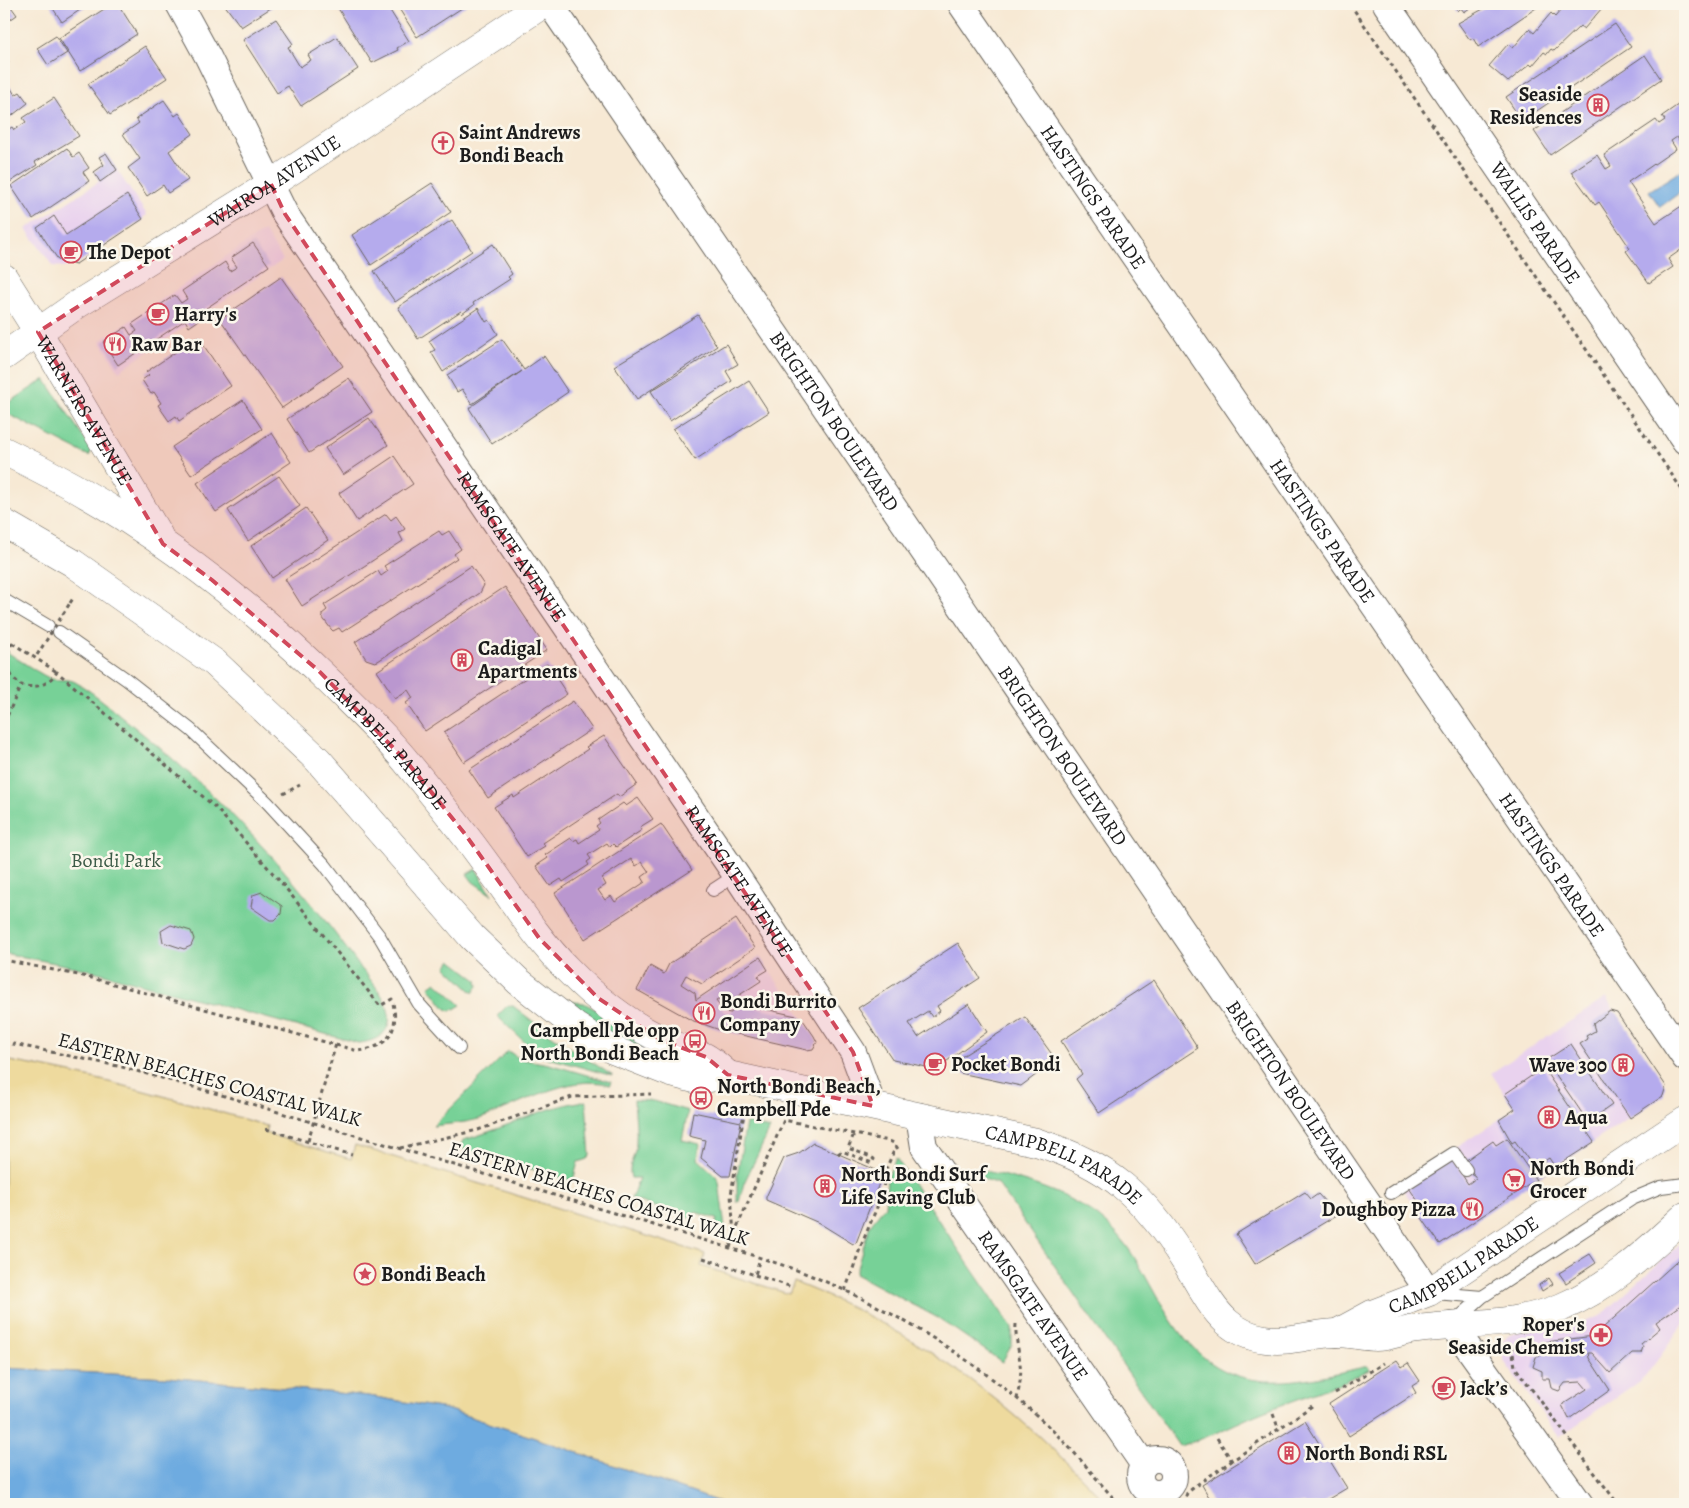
<svg xmlns="http://www.w3.org/2000/svg" width="1689" height="1508" font-family="Alegreya,serif">
<style>
.built{fill:#e9d2ee}
.industrial{fill:#c9bfd7}
.green{fill:#77d197;stroke:#4a765a}
.sand{fill:#eeda9e;stroke:#857b5d}
.water{fill:#6eabe0;stroke:#45647e}
.building{fill:#b5abed;fill-rule:evenodd}
.lines{fill:none;stroke-linecap:round;stroke-linejoin:round}
.service-casing{stroke:#69645c;stroke-width:14}
.minor-casing{stroke:#69645c;stroke-width:28}
.tertiary-casing{stroke:#69645c;stroke-width:29}
.path{stroke:#69645c;stroke-width:3;stroke-dasharray:4 4;stroke-linecap:butt}
.service{stroke:#fff;stroke-width:12}
.minor{stroke:#fff;stroke-width:26}
.tertiary{stroke:#fff;stroke-width:28}
.path-bridge{stroke:#69645c;stroke-width:3;stroke-dasharray:4 4;stroke-linecap:butt}
.marked{fill:#d1495b;fill-opacity:0.2;stroke:#d1495b;stroke-width:4;stroke-dasharray:10 6;stroke-linejoin:round}
.labels{text-anchor:middle;stroke-width:5;stroke-linejoin:round;paint-order:stroke}
.poi-label{font-size:20px;font-weight:bold;fill:#1c1c1c;stroke:#fbf7ec;text-anchor:start}
.street-label{font-size:20px;fill:#1c1c1c;stroke:#fbf7ec}
.park-label{font-size:20px;fill:#3c5b47;stroke:#fbf7ec}
</style>
<rect width="100%" height="100%" fill="#fbf7ec"/>
<filter id="ink" filterUnits="userSpaceOnUse"><feTurbulence type="fractalNoise" baseFrequency=".02" numOctaves="2"/><feDisplacementMap in="SourceGraphic" scale="10" xChannelSelector="R" yChannelSelector="G"/><feConvolveMatrix kernelMatrix="1 2 1 2 8 2 1 2 1" color-interpolation-filters="sRGB"/></filter>
<filter id="wash" filterUnits="userSpaceOnUse"><feTurbulence type="fractalNoise" baseFrequency=".0096" numOctaves="4" result="noise"/><feDisplacementMap in="SourceGraphic" scale="20" xChannelSelector="R" yChannelSelector="G"/><feGaussianBlur stdDeviation="1.12" result="paint"/><feColorMatrix in="noise" values="0 0 0 0 0 0 0 0 0 0 0 0 0 0 0 0 0 1.4 0 .05"/><feComposite in="paint" operator="in"/></filter>
<g filter="url(#wash)">
<rect width="100%" height="100%" fill="#f7e9d4"/>
<path class="built" d="M117,170L147,215L67,267L53,266L26,229Z
M264,231L283,260L119,371L100,341Z
M760,957L814,1036L817,1042L813,1049L807,1050L720,1030L696,1000Z
M1606,998L1666,1086L1663,1096L1555,1167L1527,1125L1507,1138L1536,1180L1440,1244L1400,1185L1515,1109L1491,1073Z
M1685,1239V1322L1645,1377L1559,1437L1503,1360V1341L1508,1336L1522,1330L1577,1325L1602,1315Z"/>
<path class="industrial" d="M1526,1125L1555,1167L1536,1180L1507,1138Z"/>
<path class="green" d="M45,379L92,450L89,456L4,412V406Z
M4,650C13,656 46,678 52,679C59,681 68,678 75,682C97,694 118,714 138,730C221,796 295,877 357,963C368,978 386,995 389,1014C392,1034 374,1042 358,1043L90,970L4,953Z
M476,869L492,895L473,882L467,874Z
M451,960L477,980L478,986L473,993L446,967Z
M436,982L461,1005L451,1011L446,1009L429,987Z
M563,1001L584,1003L706,1071L614,1038Z
M507,1006H513L552,1036L613,1076L538,1055L497,1016Z
M508,1051L520,1059L549,1064L611,1082L610,1085C570,1072 516,1107 479,1119C464,1123 449,1124 433,1126Z
M634,1100L654,1101L688,1111L682,1140L700,1144L698,1159L716,1176L719,1182L725,1228L715,1226L717,1219L695,1212L693,1219L631,1199L639,1178H631C627,1165 636,1156 636,1144C637,1130 635,1115 634,1100Z
M586,1101L590,1156L587,1159L578,1162L573,1181L460,1148L463,1140C505,1129 543,1106 586,1101Z
M746,1123L770,1129L744,1183L739,1202H737V1176Z
M896,1158L1012,1328V1345L1002,1362L940,1319L855,1274L870,1225L885,1206L887,1178Z
M977,1169C1024,1180 1078,1194 1113,1230C1135,1252 1148,1283 1164,1309C1218,1400 1279,1387 1368,1366L1369,1370C1336,1386 1303,1397 1268,1410C1238,1421 1211,1438 1179,1446L998,1184L979,1177L976,1180L971,1175L972,1170Z"/>
<path class="sand" d="M4,1060C93,1075 180,1100 267,1126L265,1133L351,1159L355,1145L705,1254L701,1266L789,1294L794,1282C920,1332 1016,1406 1107,1504H725L550,1443L446,1409L369,1396L167,1377L4,1368Z"/>
<path class="water" d="M1685,168V189L1660,207L1649,191Z
M4,1368L167,1377L369,1396L446,1409L550,1443L725,1504H4Z"/>
<g id="blocks">
<path class="building" d="M4,4H9L17,15L4,24Z
M50,4H89L62,22Z
M112,4H118L137,34L80,71L59,38Z
M224,4H277L241,27Z
M338,4H386L409,41L397,48L398,50L372,63L336,5Z
M396,4H468L417,37Z
M1453,4H1476L1464,12L1461,8L1458,11Z
M1492,4H1542L1478,47L1473,38L1470,40L1458,23Z
M1566,4L1570,6L1571,4H1597L1602,8L1584,29L1580,26L1554,51L1551,49L1547,54L1544,52L1532,66L1530,64L1508,82L1489,66L1508,44L1513,48L1529,29L1534,33L1551,13L1555,17Z
M276,19L293,44L288,47L300,67L311,60L308,55L337,37L358,69L301,106L288,86L277,93L243,40Z
M1615,24L1631,47L1522,121L1506,97Z
M56,36L67,53L48,65L37,48Z
M145,46L167,78L110,115L88,84Z
M4,55L9,63L4,66Z
M1645,55L1661,79L1550,155L1534,131Z
M6,80L15,95L20,92L28,103L4,122Z
M54,98L79,136L35,162L37,165L7,184L4,180V132L12,127L14,130L26,122L23,118Z
M164,100L175,116L179,113L193,134L169,151L188,180L168,193L163,185L147,196L128,168L140,159L123,134L139,123L136,119Z
M1685,100V143L1682,145L1677,137L1671,141L1676,149L1628,182L1656,223L1680,207L1685,214V247L1668,259L1673,267L1649,283L1626,251L1630,248L1599,202L1595,205L1571,172L1597,155L1606,169L1611,166L1604,155L1656,120L1659,124L1665,120L1662,116Z
M67,148L73,157L79,153L89,168L83,172L89,181L33,219L11,186Z
M106,153L117,170L100,182L94,172L104,165L99,157Z
M432,183L451,212L371,265L352,235Z
M127,195L143,219L76,264L59,261L37,228L54,216L66,235Z
M452,220L472,251L395,302L374,271Z
M253,243L269,266L205,309L208,314L189,327L185,320L118,365L103,342L126,327L131,335L137,331L132,324L175,295L181,303L187,299L182,291L225,262L230,271L237,267L231,258Z
M493,244L512,274L508,277L510,279L473,303L474,305L462,314L461,311L418,339L398,307Z
M281,277L343,366L282,408L220,319Z
M478,308L486,322L489,320L498,334L443,372L431,352L435,350L429,341Z
M698,315L717,346L637,399L614,366Z
M198,337L231,386L179,421L176,416L169,421L158,405L161,403L154,392L151,394L142,380L149,375L146,372Z
M502,339L524,370L544,356L568,392L492,444L469,408L522,371L472,404L462,389L457,392L447,375Z
M726,344L738,364L726,371L732,381L670,421L651,391Z
M349,378L372,412L309,453L287,419Z
M749,381L769,412L695,460L673,429Z
M243,400L262,429L191,475L172,447Z
M369,418L388,445L343,475L325,448Z
M272,433L291,462L216,512L197,483Z
M394,456L413,484L357,521L339,493Z
M279,476L300,506L248,541L228,510Z
M306,508L328,540L272,578L251,546Z
M386,514L391,520L396,516L405,529L399,533L403,541L302,606L285,579Z
M439,531L442,535L449,531L461,549L454,554L457,558L342,632L339,628L333,631L331,629L322,617V614L327,610L324,605L378,571L381,576L388,571L384,566Z
M471,566L484,585L480,593L378,661L375,662L366,659L355,642Z
M505,587L547,650L425,731L406,703L413,698L408,690L395,698L377,671Z
M547,664L567,694L464,762L444,732Z
M573,701L592,729L488,798L469,770Z
M604,736L637,784L619,797L617,794L543,843L545,846L527,857L494,807L513,795L514,798L588,749L586,747Z
M638,798L653,819L640,827L642,830L616,847L613,844L610,847L607,843L588,855L591,859L587,862L589,865L563,882L561,879L550,886L536,866L548,858L545,855L571,838L573,841L577,839L579,843L599,830L596,826L600,823L598,820L623,803L626,806Z
M661,824L692,870L585,939L555,893ZM631,859L636,866L642,862L649,872L642,877L645,882L615,902L611,896L605,900L598,890L606,885L602,878Z
M262,892L282,906L281,914L275,920H270L251,907L253,895Z
M736,919L755,948L702,984L686,975L681,984L695,993L696,1000L760,957L768,970L758,976L761,981L727,1003L722,997L716,1001L724,1012L731,1013L733,1007L739,1008L742,1004L801,1017L814,1036L817,1042L813,1049L807,1050L720,1030L691,1020L637,990L650,966L664,974L669,964Z
M171,925L191,931L194,939L191,946L184,949L163,942L161,931Z
M958,943L980,978L937,1006L940,1011L932,1017L928,1011L909,1023L918,1037L969,1004L987,1032L936,1069L893,1060L858,1008Z
M1154,980L1198,1048L1099,1113L1076,1079L1082,1074L1061,1041Z
M1610,1011L1617,1013L1666,1086L1663,1096L1630,1118L1580,1044L1588,1039L1586,1036L1595,1031L1593,1024Z
M1025,1017L1056,1060L1021,1086L960,1073L957,1070L956,1060Z
M1571,1044L1612,1105L1588,1122L1546,1060Z
M1543,1068L1594,1142L1555,1167L1549,1158L1534,1168L1515,1141L1512,1143L1499,1120L1515,1109L1505,1094Z
M693,1112L741,1122L730,1176H723L701,1158L705,1140L689,1136Z
M1507,1138L1536,1180L1440,1244L1417,1211L1422,1207L1409,1188L1452,1159L1468,1184L1476,1178L1465,1161L1493,1141L1496,1145Z
M813,1143L883,1173L856,1243L853,1244L819,1223L766,1200V1197L784,1158L799,1153Z
M1305,1192L1311,1199L1318,1194L1337,1215L1255,1264L1236,1234Z
M1590,1254L1596,1263L1566,1283L1559,1273Z
M1685,1254V1302L1656,1322L1660,1328L1641,1344L1643,1347L1641,1353H1632L1610,1373L1592,1353H1588L1589,1358L1610,1390L1569,1419L1562,1405L1587,1389L1581,1382L1565,1383L1559,1391L1551,1388L1549,1379H1542V1371L1533,1367L1536,1357L1540,1356L1539,1348H1544L1546,1342L1594,1336Z
M1549,1278L1553,1284L1542,1291L1539,1285Z
M1397,1360L1402,1367L1408,1363L1420,1381L1412,1386L1416,1393L1349,1436L1329,1404Z
M1445,1377L1455,1392L1443,1400L1433,1385Z
M1305,1421L1347,1488L1320,1504H1213L1202,1485Z"/>
</g>
</g>
<g filter="url(#ink)">
<use href="#blocks" fill-opacity="0" stroke="#69645c" stroke-width="1"/>
<g class="lines">
<g class="service-casing">
<path id="service" d="M4,600L48,626
M59,632L126,679L191,730L267,802L325,865L380,937L419,1004L459,1048
M713,890L736,875
M1391,1193L1454,1153L1466,1170
M1435,1293L1482,1297
M1454,1322L1482,1297L1632,1199L1661,1187L1685,1184"/>
</g>
<g class="minor-casing">
<g id="minor">
<path id="s1" d="M179,4L208,57L285,214L736,875L853,1052L873,1106"/>
<path id="s2" d="M550,4L1429,1292"/>
<path id="s3" d="M961,4L1685,1058"/>
<path id="s4" d="M1386,4L1685,441"/>
<path id="s5" d="M919,1116L924,1147L1144,1465"/>
<path d="M1452,1325L1580,1504"/>
<circle cx="1157" cy="1476" r="17"/>
</g>
</g>
<g class="tertiary-casing">
<g id="tertiary">
<path id="s6" d="M4,278L38,332L159,536"/>
<path id="s7" d="M4,356L78,304L271,184L543,4"/>
<path id="s8" d="M4,451C125,508 236,590 332,684C358,710 386,736 409,765C436,798 462,830 487,865C513,900 536,938 567,969C593,996 626,1022 660,1039C674,1047 691,1050 705,1057C713,1061 721,1069 728,1075"/>
<path id="s9" d="M4,523L73,563L215,663L318,760L472,937L518,981L575,1026L613,1050L671,1073L698,1080L728,1075L751,1080L1036,1142C1110,1165 1145,1197 1185,1261C1198,1281 1209,1306 1227,1322C1237,1331 1251,1337 1265,1339C1290,1343 1313,1333 1337,1333C1350,1333 1363,1337 1376,1337C1389,1337 1404,1330 1417,1329C1465,1323 1517,1326 1562,1307C1611,1286 1647,1251 1685,1216"/>
<path id="s10" d="M1337,1333L1372,1314L1429,1292L1685,1121"/>
</g>
</g>
<path class="path" d="M1350,4L1685,494
M70,603L74,597
M4,639L12,643C4,660 6,674 21,685
M12,643L57,672
M4,723L21,685C38,689 47,685 57,672L215,807L284,886L380,1006L392,999C400,1030 390,1047 358,1051L88,977L4,960
M283,794L300,785
M4,1042L122,1067L215,1093L730,1248C757,1257 785,1265 812,1276C900,1312 998,1373 1064,1442C1083,1461 1100,1484 1119,1504
M266,1129L352,1155
M308,1141L336,1044
M400,1148L478,1130L572,1097L651,1094
M838,1154L842,1151L872,1163L874,1159L871,1157L848,1148L854,1134
M734,1234L784,1120L889,1141L894,1143L898,1149
M730,1248L734,1234L731,1195L744,1113
M703,1258L755,1275L760,1258
M755,1275L792,1287
M845,1291L861,1246L882,1195L886,1169L896,1146
M1016,1324C1015,1338 1019,1350 1020,1364C1022,1376 1019,1387 1017,1399
M1512,1346L1515,1367L1618,1504
M1335,1393L1384,1363
M1273,1414L1279,1430
M1217,1438L1232,1461
M1183,1504L1187,1493L1198,1484L1315,1404"/>
<use href="#service" class="service"/>
<use href="#minor" class="minor"/>
<use href="#tertiary" class="tertiary"/>
<path class="path-bridge" d="M37,655L70,603"/>
</g>
</g>
<path class="marked" d="M271,184L285,214L378,352L853,1052L873,1106L728,1075L706,1057L659,1039L598,998L539,938L465,834L407,762L319,671L212,580L163,544L38,332Z"/>
<defs>
<g id="building-ring" transform="scale(1.125)"><circle r="9.5" fill="#fbf7ec" stroke="#d1495b" stroke-width="1.5"/><path d="M-4-6H4V6H1V3H-1V6H-4ZM-2.5-4.3h1.7v1.8h-1.7ZM.8-4.3h1.7v1.8H.8ZM-2.5-1h1.7V.8h-1.7ZM.8-1h1.7V.8H.8Z" fill="#d1495b"/></g>
<g id="church-ring" transform="scale(1.125)"><circle r="9.5" fill="#fbf7ec" stroke="#d1495b" stroke-width="1.5"/><path d="M-1.2-6h2.4v3.5h3.3v2.4h-3.3V6h-2.4V-.1h-3.3v-2.4h3.3Z" fill="#d1495b"/></g>
<g id="cafe-ring" transform="scale(1.125)"><circle r="9.5" fill="#fbf7ec" stroke="#d1495b" stroke-width="1.5"/><path d="M-5.5-4.5H6V0H3Q3 3.5 0 3.5H-2.5Q-5.5 3.5-5.5 0ZM3-3.2v2h1.7v-2ZM-6 4.5H4V6H-6Z" fill="#d1495b"/></g>
<g id="restaurant-ring" transform="scale(1.125)"><circle r="9.5" fill="#fbf7ec" stroke="#d1495b" stroke-width="1.5"/><path d="M-5-6h1v4h1v-4h1v4h1v-4h1v5L-1.5 .5V6h-2V.5L-5-1ZM5-6V6H3V1.5H1.5Q1.5-4 5-6Z" fill="#d1495b"/></g>
<g id="bus-ring" transform="scale(1.125)"><circle r="9.5" fill="#fbf7ec" stroke="#d1495b" stroke-width="1.5"/><path d="M-5-6H5V4H4V6H2V4H-2V6H-4V4H-5ZM-3.5-4V0h7V-4ZM-3.5 1.2v1.5H-2V1.2ZM2 1.2v1.5H3.5V1.2Z" fill="#d1495b"/></g>
<g id="supermarket-ring" transform="scale(1.125)"><circle r="9.5" fill="#fbf7ec" stroke="#d1495b" stroke-width="1.5"/><path d="M-6-5.5h2.5l.6 2H6L4.5 2H-2.5L-4.4-4H-6ZM-1.5 3.2a1.3 1.3 0 1 0 .1 0ZM3 3.2a1.3 1.3 0 1 0 .1 0Z" fill="#d1495b"/></g>
<g id="sight-ring" transform="scale(1.125)"><circle r="9.5" fill="#fbf7ec" stroke="#d1495b" stroke-width="1.5"/><path d="M0-6L1.8-2.2L6-1.7L2.9 1.2L3.7 5.4L0 3.3L-3.7 5.4L-2.9 1.2L-6-1.7L-1.8-2.2Z" fill="#d1495b"/></g>
<g id="pharmacy-ring" transform="scale(1.125)"><circle r="9.5" fill="#fbf7ec" stroke="#d1495b" stroke-width="1.5"/><path d="M-2-6h4v4h4v4h-4v4h-4v-4h-4v-4h4Z" fill="#d1495b"/></g>
</defs>
<g fill-rule="evenodd">
<use href="#building-ring" x="1598" y="105"/>
<use href="#church-ring" x="443" y="143"/>
<use href="#cafe-ring" x="71" y="252"/>
<use href="#cafe-ring" x="158" y="314"/>
<use href="#restaurant-ring" x="115" y="344"/>
<use href="#building-ring" x="462" y="660"/>
<use href="#restaurant-ring" x="704" y="1013"/>
<use href="#bus-ring" x="695" y="1041"/>
<use href="#cafe-ring" x="935" y="1064"/>
<use href="#building-ring" x="1623" y="1065"/>
<use href="#bus-ring" x="701" y="1098"/>
<use href="#building-ring" x="1549" y="1117"/>
<use href="#supermarket-ring" x="1514" y="1180"/>
<use href="#building-ring" x="825" y="1186"/>
<use href="#restaurant-ring" x="1472" y="1209"/>
<use href="#sight-ring" x="365" y="1274"/>
<use href="#pharmacy-ring" x="1601" y="1335"/>
<use href="#cafe-ring" x="1444" y="1388"/>
<use href="#building-ring" x="1289" y="1453"/>
</g>
<g class="labels">
<g class="poi-label">
<text x="1582" y="101" text-anchor="end">Seaside<tspan x="1582" dy="23">Residences</tspan></text>
<text x="459" y="139">Saint Andrews<tspan x="459" dy="23">Bondi Beach</tspan></text>
<text x="87" y="259">The Depot</text>
<text x="174" y="321">Harry's</text>
<text x="131" y="351">Raw Bar</text>
<text x="478" y="655">Cadigal<tspan x="478" dy="23">Apartments</tspan></text>
<text x="720" y="1008">Bondi Burrito<tspan x="720" dy="23">Company</tspan></text>
<text x="679" y="1037" text-anchor="end">Campbell Pde opp<tspan x="679" dy="23">North Bondi Beach</tspan></text>
<text x="951" y="1071">Pocket Bondi</text>
<text x="1607" y="1072" text-anchor="end">Wave 300</text>
<text x="717" y="1093">North Bondi Beach,<tspan x="717" dy="23">Campbell Pde</tspan></text>
<text x="1565" y="1124">Aqua</text>
<text x="1530" y="1175">North Bondi<tspan x="1530" dy="23">Grocer</tspan></text>
<text x="841" y="1181">North Bondi Surf<tspan x="841" dy="23">Life Saving Club</tspan></text>
<text x="1456" y="1216" text-anchor="end">Doughboy Pizza</text>
<text x="381" y="1281">Bondi Beach</text>
<text x="1585" y="1331" text-anchor="end">Roper's<tspan x="1585" dy="23">Seaside Chemist</tspan></text>
<text x="1460" y="1395">Jack’s</text>
<text x="1305" y="1460">North Bondi RSL</text>
</g>
<g class="street-label">
<text dy="7" stroke="none"><textPath href="#s7" startOffset="322">WAIROA AVENUE</textPath></text>
<text dy="7" stroke="none"><textPath href="#s3" startOffset="234">HASTINGS PARADE</textPath></text>
<text dy="7" stroke="none"><textPath href="#s4" startOffset="265">WALLIS PARADE</textPath></text>
<text dy="7" stroke="none"><textPath href="#s6" startOffset="155">WARNERS AVENUE</textPath></text>
<text dy="7" stroke="none"><textPath href="#s2" startOffset="505">BRIGHTON BOULEVARD</textPath></text>
<text dy="7" stroke="none"><textPath href="#s3" startOffset="639">HASTINGS PARADE</textPath></text>
<text dy="7" stroke="none"><textPath href="#s1" startOffset="638">RAMSGATE AVENUE</textPath></text>
<text dy="7" stroke="none"><textPath href="#s8" startOffset="484">CAMPBELL PARADE</textPath></text>
<text dy="7" stroke="none"><textPath href="#s2" startOffset="910">BRIGHTON BOULEVARD</textPath></text>
<text dy="7" stroke="none"><textPath href="#s3" startOffset="1044">HASTINGS PARADE</textPath></text>
<text dy="7" stroke="none"><textPath href="#s1" startOffset="1042">RAMSGATE AVENUE</textPath></text>
<text transform="translate(210 1079) rotate(15)" y="7">EASTERN BEACHES COASTAL WALK</text>
<text dy="7" stroke="none"><textPath href="#s2" startOffset="1315">BRIGHTON BOULEVARD</textPath></text>
<text dy="7" stroke="none"><textPath href="#s9" startOffset="1281">CAMPBELL PARADE</textPath></text>
<text transform="translate(599 1193) rotate(17)" y="7">EASTERN BEACHES COASTAL WALK</text>
<text dy="7" stroke="none"><textPath href="#s10" startOffset="144">CAMPBELL PARADE</textPath></text>
<text dy="7" stroke="none"><textPath href="#s5" startOffset="224">RAMSGATE AVENUE</textPath></text>
</g>
<g class="park-label">
<text x="116" y="867">Bondi Park</text>
</g>
</g>
<rect width="1689" height="1508" fill="none" stroke="#fbf7ec" stroke-width="20"/>
</svg>
